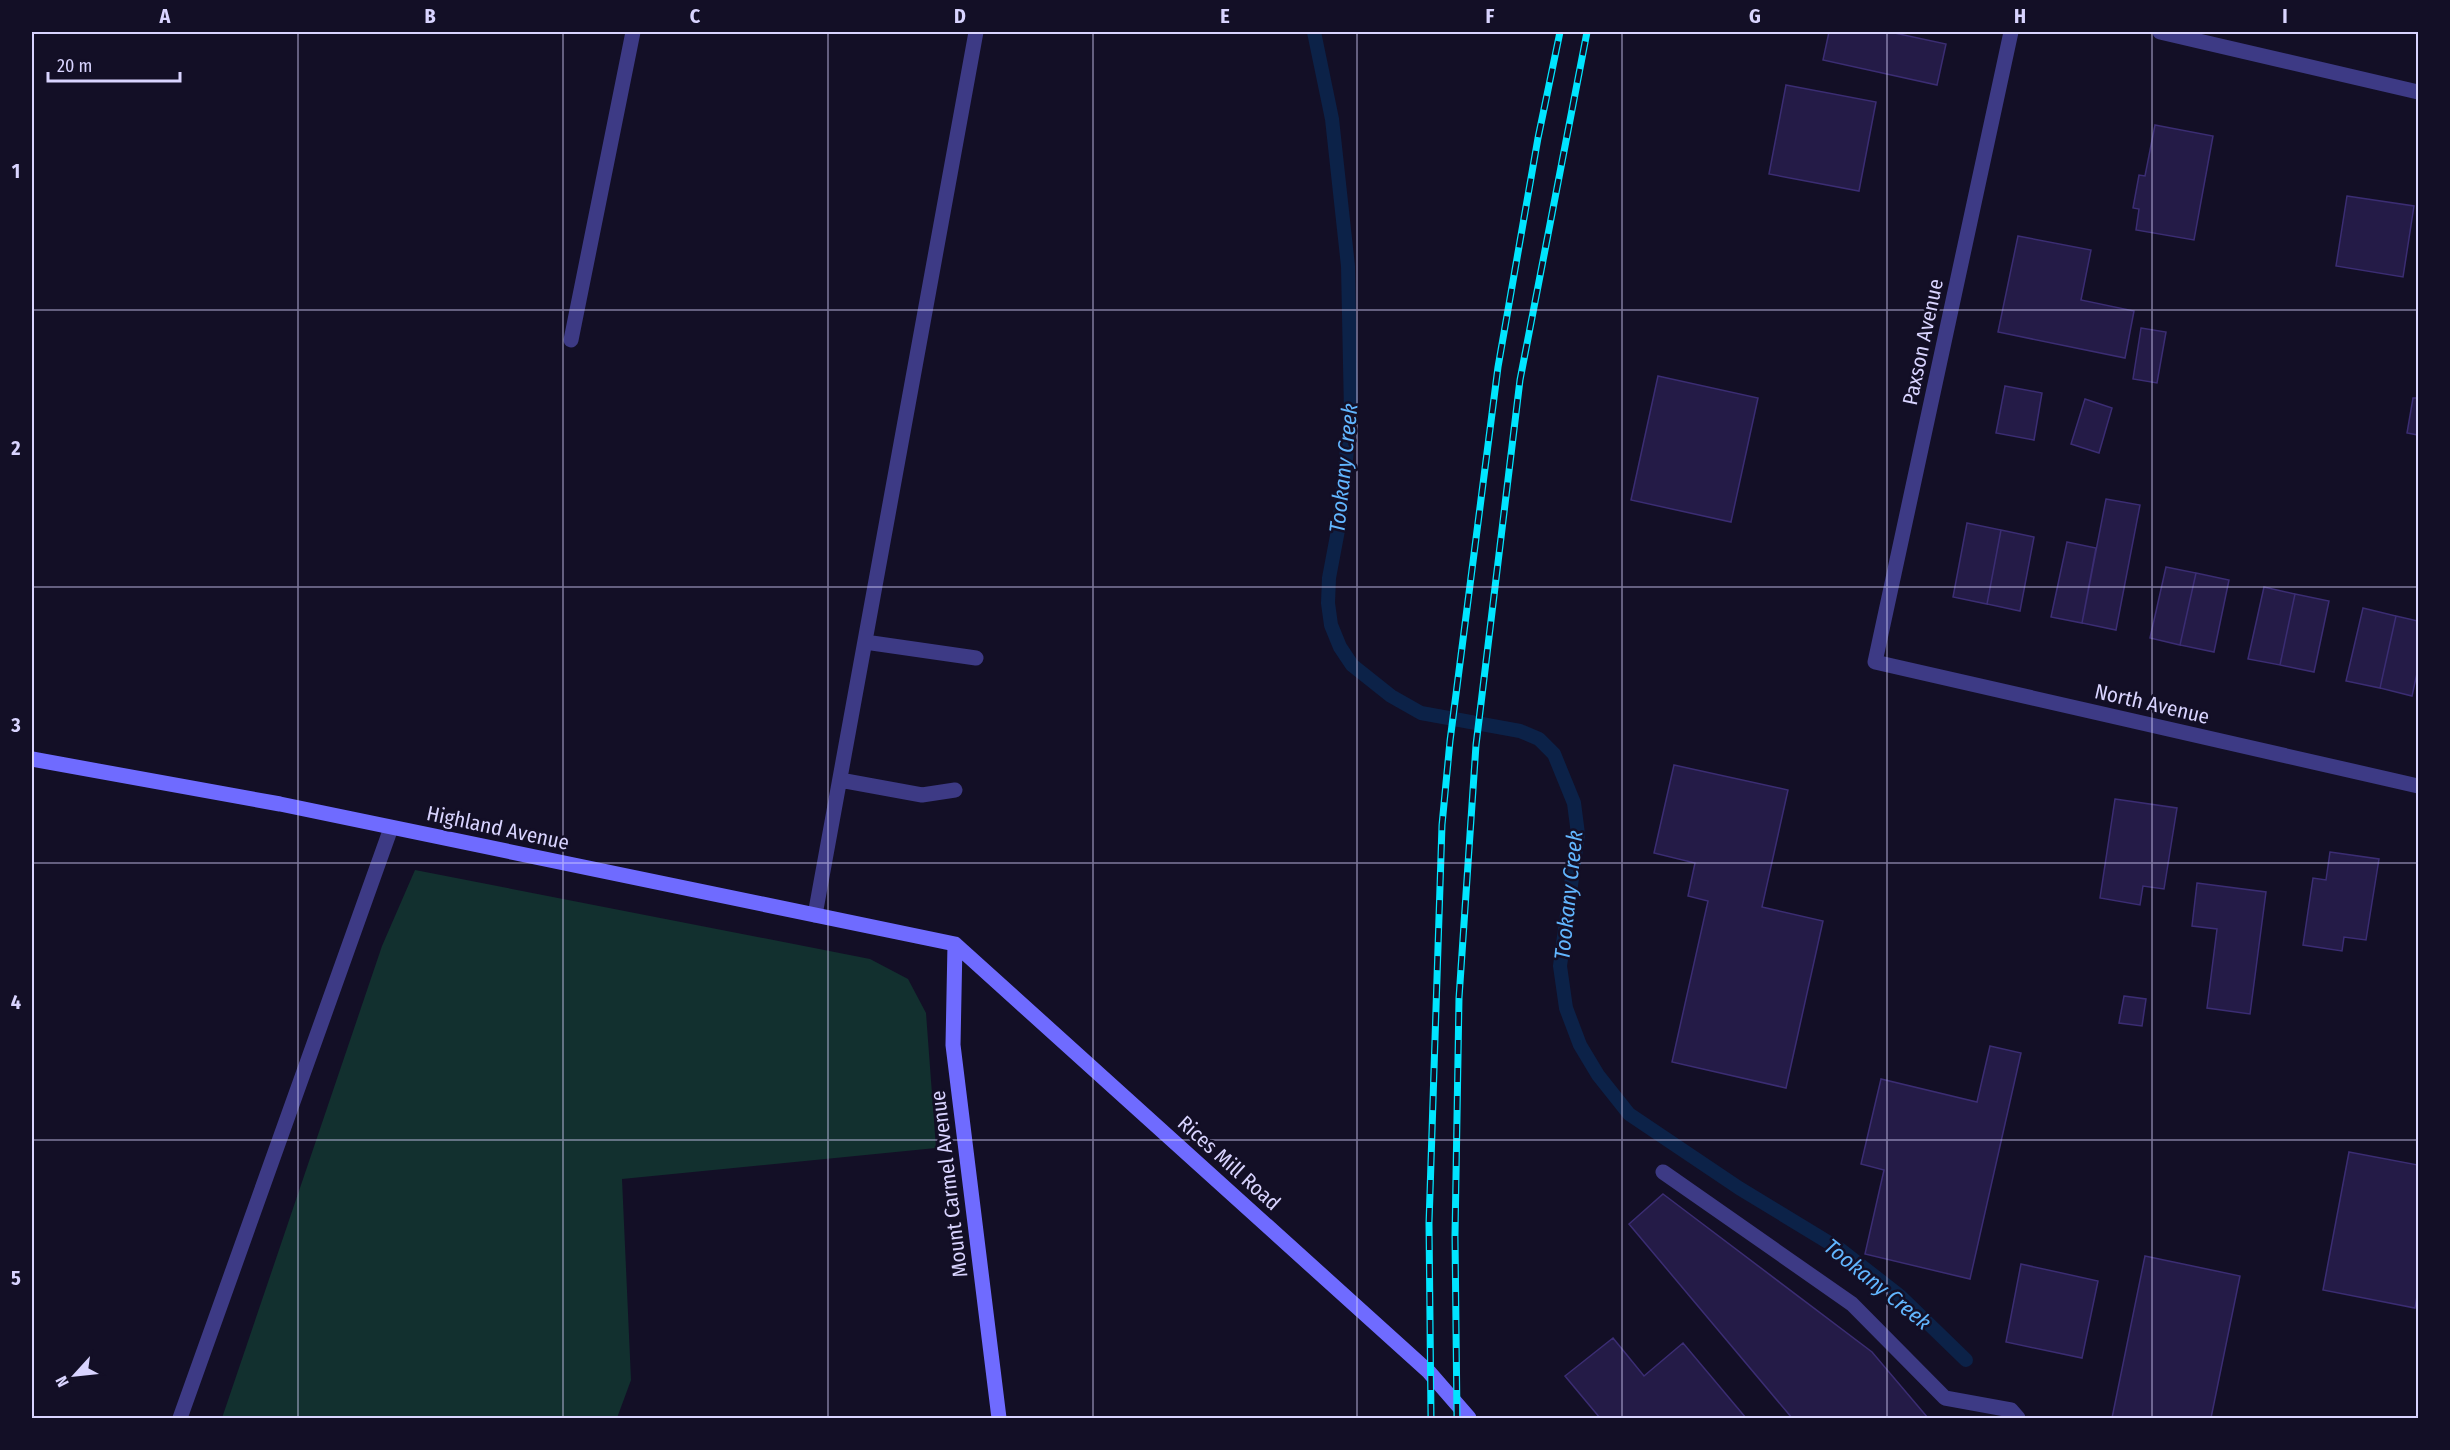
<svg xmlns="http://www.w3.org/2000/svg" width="2450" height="1450" font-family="'Fira Sans Condensed',sans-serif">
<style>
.green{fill:#12302f}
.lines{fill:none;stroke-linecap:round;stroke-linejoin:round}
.stream{stroke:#0c2248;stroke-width:14}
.building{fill:#241b47;stroke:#3b2d73;stroke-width:1.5}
.lane{stroke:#3d3a85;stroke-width:15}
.street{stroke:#3d3a85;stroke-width:15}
.secondary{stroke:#6f6bff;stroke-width:15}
.rail-casing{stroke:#00e5ff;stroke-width:7}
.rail{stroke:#130f26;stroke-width:4.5;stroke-dasharray:14;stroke-linecap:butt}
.grid{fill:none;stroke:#d9d4ff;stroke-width:1.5;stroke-opacity:0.55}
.labels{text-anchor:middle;stroke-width:5;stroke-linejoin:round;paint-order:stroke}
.street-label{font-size:21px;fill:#d9d4ff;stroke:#130f26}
.water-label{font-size:22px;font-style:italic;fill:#62b6ff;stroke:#130f26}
.neatline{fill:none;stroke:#d9d4ff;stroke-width:2}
.grid-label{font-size:20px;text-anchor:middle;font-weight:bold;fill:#d9d4ff}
</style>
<rect width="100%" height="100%" fill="#130f26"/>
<path class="green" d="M415,870L870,959L908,979L926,1013L936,1148L622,1179L631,1380L617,1418H222L382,946Z"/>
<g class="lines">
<path class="stream" d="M1314,32L1332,119L1348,266L1351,412L1339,525L1329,578L1328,603L1331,625L1340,647L1352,665L1391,696L1421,713L1520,731L1539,739L1554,754L1574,803L1578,834L1560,966L1566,1008L1580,1045L1598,1075L1629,1114L1739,1188L1841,1250L1900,1296L1966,1360"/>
</g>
<path class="building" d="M1829,32H1890L1946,44L1937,85L1823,60Z
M1786,85L1876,102L1859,191L1769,174Z
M2155,125L2213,136L2194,240L2136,230L2139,209L2133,208L2139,175L2145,176Z
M2347,196L2414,206L2403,277L2336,266Z
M2018,236L2091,250L2081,300L2134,311L2125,358L1998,332Z
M2141,328L2166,332L2157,383L2133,379Z
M1658,376L1758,398L1731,522L1631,500Z
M2005,386L2042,393L2034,440L1996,433Z
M2413,398H2418V435L2407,433Z
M2085,399L2112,408L2099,453L2071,444Z
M2106,499L2140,505L2116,630L2082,623Z
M1967,523L2001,530L1987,604L1953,597Z
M2001,530L2034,537L2020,611L1987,604Z
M2067,542L2096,548L2082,623L2051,617Z
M2166,567L2196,573L2180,645L2150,638Z
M2196,573L2229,580L2214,652L2180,645Z
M2264,587L2295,594L2280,665L2248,659Z
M2295,594L2329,601L2314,672L2280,665Z
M2363,608L2396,616L2380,688L2346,681Z
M2396,616L2418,621V669L2412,696L2380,688Z
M1674,765L1788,790L1762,907L1823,921L1786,1088L1672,1062L1708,901L1688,896L1695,863L1654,853Z
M2115,799L2177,808L2164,889L2143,886L2140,905L2100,898Z
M2330,852L2379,859L2366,940L2344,937L2342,951L2303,945L2313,878L2326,880Z
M2197,883L2266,892L2250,1014L2207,1008L2217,929L2192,926Z
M2124,996L2146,999L2142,1026L2119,1023Z
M1990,1046L2021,1053L1970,1279L1865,1254L1884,1170L1861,1164L1881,1079L1977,1102Z
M2349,1152L2418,1165V1291L2415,1308L2323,1290Z
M1663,1194L1872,1352L1928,1418H1792L1629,1224Z
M2145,1256L2240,1276L2211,1418H2112Z
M2021,1264L2098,1281L2082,1358L2006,1342Z
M1613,1338L1644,1376L1683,1343L1746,1418H1600L1565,1376Z"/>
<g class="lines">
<path class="lane" d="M571,340L633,32
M865,642L976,658
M840,780L922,795L955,790
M815,915L976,32
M1663,1172L1852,1304L1945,1398L2011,1410L2018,1418
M180,1418L391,828"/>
<path class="street" d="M2011,32L1875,662L2418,786
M2160,32L2418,92"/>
<path class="secondary" d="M32,759L280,804L955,944
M955,944L1429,1372L1469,1418
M955,944L953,1045L999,1418"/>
<g class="rail-casing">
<path id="rail" d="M1431,1418L1429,1223L1442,825L1450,741L1498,367L1538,138L1560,32
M1457,1418L1455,1236L1459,998L1476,745L1520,380L1587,32"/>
</g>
<use href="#rail" class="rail"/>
</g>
<path class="grid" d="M298,32V1418M563,32V1418M828,32V1418M1093,32V1418M1357,32V1418M1622,32V1418M1887,32V1418M2152,32V1418M32,310H2418M32,587H2418M32,863H2418M32,1140H2418"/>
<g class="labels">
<g class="street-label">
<text transform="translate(1923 342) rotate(-78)" y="7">Paxson Avenue</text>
<text transform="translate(2152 704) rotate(13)" y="7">North Avenue</text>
<text transform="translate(498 828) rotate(12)" y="7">Highland Avenue</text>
<text transform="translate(1229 1163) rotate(42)" y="7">Rices Mill Road</text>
<text transform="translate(949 1184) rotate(-97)" y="7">Mount Carmel Avenue</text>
</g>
<g class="water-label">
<text transform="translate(1343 468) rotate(-84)" y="8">Tookany Creek</text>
<text transform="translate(1568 895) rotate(-84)" y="8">Tookany Creek</text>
<text transform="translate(1878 1284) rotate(39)" y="8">Tookany Creek</text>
</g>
</g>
<rect width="2450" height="1450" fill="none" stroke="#130f26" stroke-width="66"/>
<g transform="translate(75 1375) rotate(243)" stroke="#130f26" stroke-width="4.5" paint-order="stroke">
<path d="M0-4.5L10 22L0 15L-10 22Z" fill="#d9d4ff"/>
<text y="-9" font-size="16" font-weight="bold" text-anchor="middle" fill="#d9d4ff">N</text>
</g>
<path d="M48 72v9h132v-9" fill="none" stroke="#d9d4ff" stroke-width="3"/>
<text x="57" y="72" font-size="18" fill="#d9d4ff" stroke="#130f26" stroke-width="4.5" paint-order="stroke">20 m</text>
<rect x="33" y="33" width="2384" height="1384" class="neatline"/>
<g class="grid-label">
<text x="165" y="23">A</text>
<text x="430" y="23">B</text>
<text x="695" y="23">C</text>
<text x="960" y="23">D</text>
<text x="1225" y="23">E</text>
<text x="1490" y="23">F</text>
<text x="1755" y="23">G</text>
<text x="2020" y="23">H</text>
<text x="2285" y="23">I</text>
<text x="16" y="178">1</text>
<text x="16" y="455">2</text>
<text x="16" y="732">3</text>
<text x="16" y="1009">4</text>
<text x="16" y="1285">5</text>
</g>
</svg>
